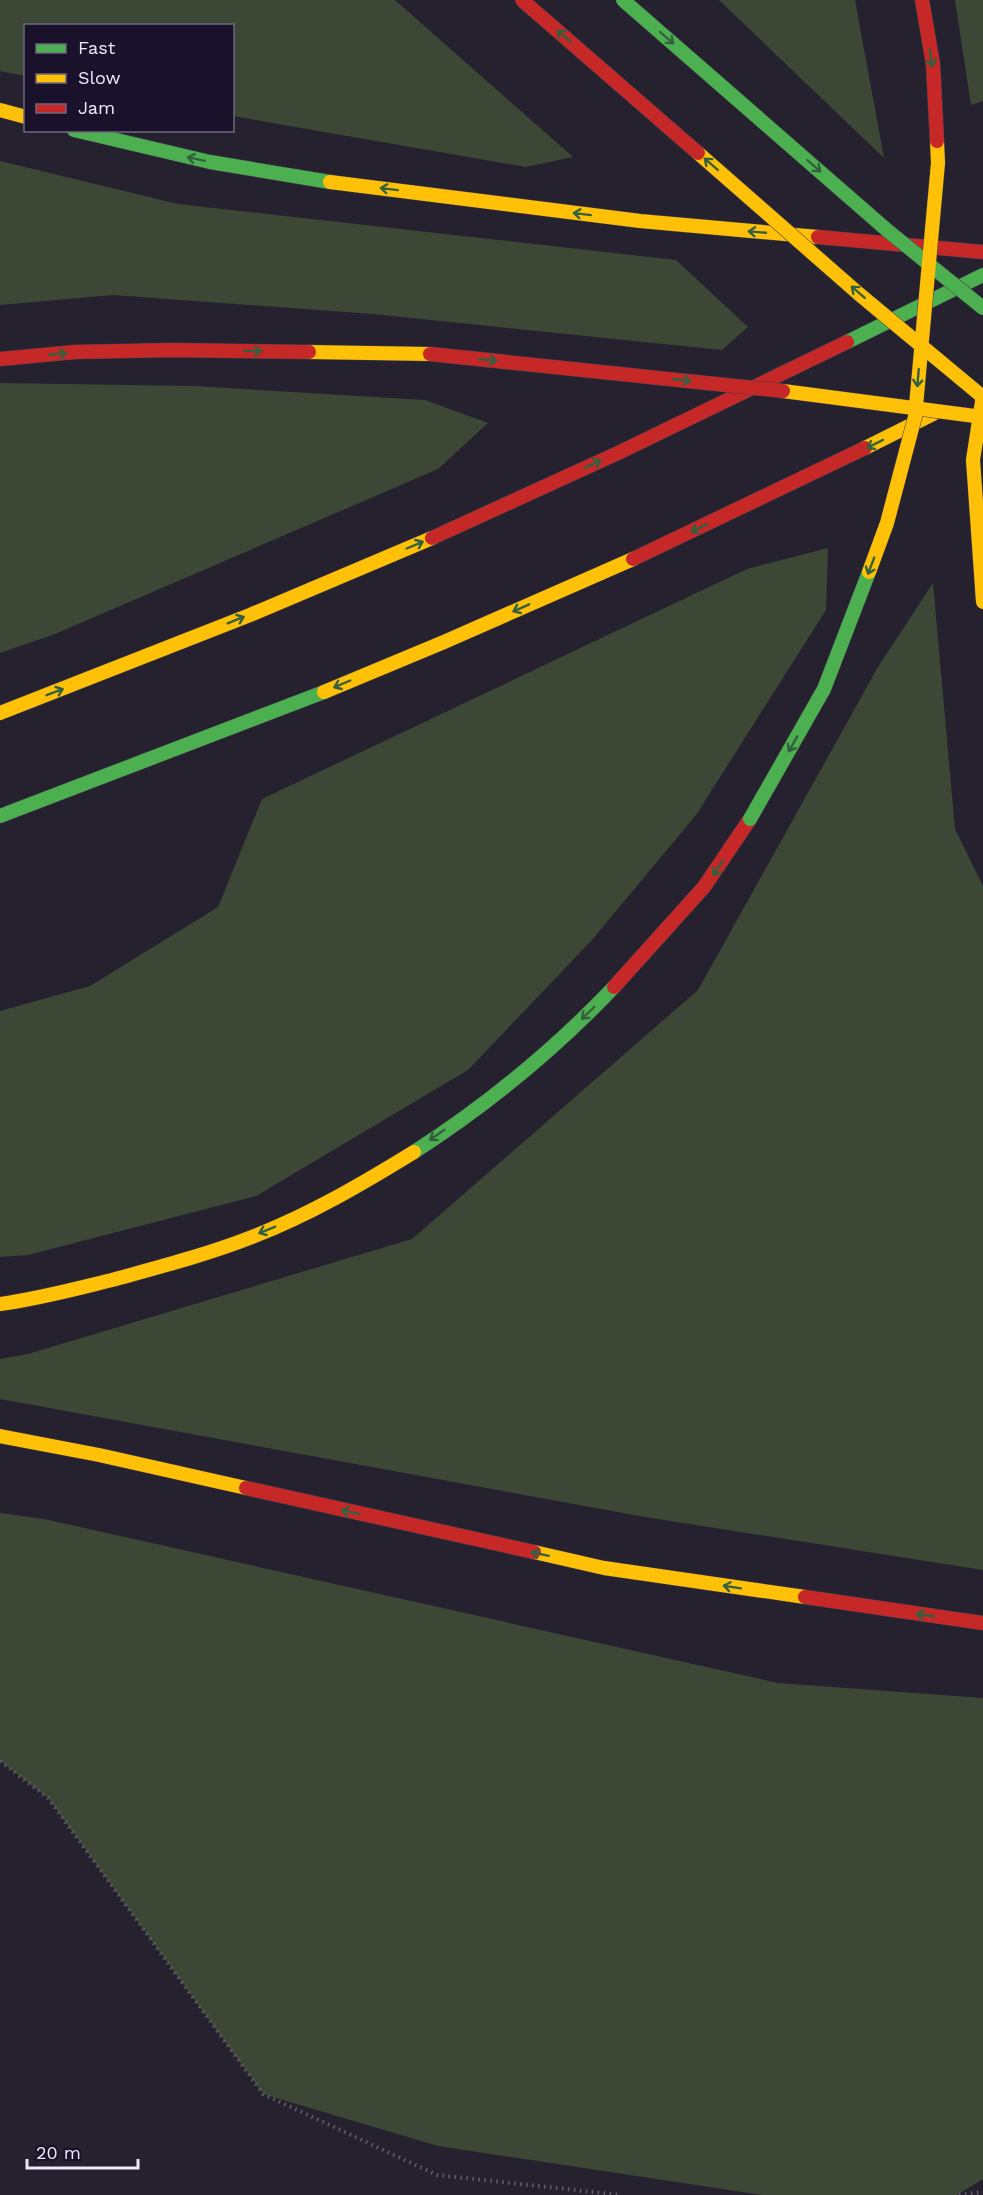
<svg xmlns="http://www.w3.org/2000/svg" width="983" height="2195" font-family="'Work Sans',sans-serif">
<style>
.green{fill:#3c4835}
.lines{fill:none;stroke-linecap:round;stroke-linejoin:round}
.fast-casing{stroke:#433f4c;stroke-width:15}
.slow-casing{stroke:#433f4c;stroke-width:15}
.jam-casing{stroke:#433f4c;stroke-width:15}
.path{stroke:#625f69;stroke-width:4;stroke-dasharray:1.5 4.5;stroke-linecap:butt}
.fast{stroke:#4caf50;stroke-width:14}
.slow{stroke:#ffc107;stroke-width:14}
.jam{stroke:#c62828;stroke-width:14}
.fast-bridge-casing{stroke:#433f4c;stroke-width:15;stroke-linecap:butt}
.slow-bridge-casing{stroke:#433f4c;stroke-width:15;stroke-linecap:butt}
.jam-bridge-casing{stroke:#433f4c;stroke-width:15;stroke-linecap:butt}
.fast-bridge{stroke:#4caf50;stroke-width:14}
.slow-bridge{stroke:#ffc107;stroke-width:14}
.jam-bridge{stroke:#c62828;stroke-width:14}
.oneway{stroke:#33603e}
</style>
<rect width="100%" height="100%" fill="#26212f"/>
<path class="green" d="M0,0H395L573,157L526,167L233,116L232,26H26L25,76L0,71Z
M719,0H855L884,158Z
M955,0H983V101L971,105Z
M0,161L178,204L676,260L748,327L722,350L373,314L113,295L0,305Z
M0,383L194,386L425,400L488,423L438,469L55,634L0,653Z
M828,548L826,610L696,815L591,941L468,1070L256,1196L28,1255L0,1257V1011L90,986L218,907L262,799L747,569Z
M933,583L955,829L983,886V1570L645,1517L0,1399V1359L28,1354L412,1239L698,990L878,667Z
M0,1513L44,1519L778,1683L983,1698V2179L957,2195H762L438,2146L263,2094L48,1798L0,1761Z"/>
<g class="lines">
<g class="fast-casing">
<path id="fast" d="M74,130L210,162L330,182
M847,342L983,275
M0,816L324,692
M414,1152C487,1105 554,1050 614,987"/>
</g>
<g class="slow-casing">
<path id="slow" d="M0,110L26,117
M330,182L640,221L818,237
M309,352L430,354
M865,448L933,414
M324,692L444,642L633,559
M0,713L250,615L432,538
M0,1304C38,1299 75,1289 112,1280C159,1267 206,1255 252,1237C309,1215 362,1184 414,1152
M0,1436L99,1455L246,1488
M534,1552L604,1568L805,1597"/>
</g>
<g class="jam-casing">
<path id="jam" d="M818,237L983,252
M0,359L75,352L172,350L309,352
M432,538L618,453L847,342
M633,559L865,448
M614,987L704,887L750,819
M246,1488L534,1552
M805,1597L983,1623"/>
</g>
<path class="path" d="M0,1761L48,1798L263,2094L437,2175L621,2195
M959,2195L983,2192"/>
<use href="#fast" class="fast"/>
<use href="#slow" class="slow"/>
<use href="#jam" class="jam"/>
<g class="fast-bridge-casing">
<path id="fast-bridge" d="M623,0L888,231L983,308
M750,819L824,689L869,572"/>
</g>
<g class="slow-bridge-casing">
<path id="slow-bridge" d="M698,153L859,294L983,397
M783,391L983,417
M983,395L973,460L983,602
M869,572L887,523L915,417L938,163L937,141"/>
</g>
<g class="jam-bridge-casing">
<path id="jam-bridge" d="M522,0L698,153
M922,0L933,64L937,141
M430,354L783,391"/>
</g>
<use href="#fast-bridge" class="fast-bridge"/>
<use href="#slow-bridge" class="slow-bridge"/>
<use href="#jam-bridge" class="jam-bridge"/>
</g>
<defs><path id="oneway-shaft" d="M-6 0H5M1.5-3L5.5 0L1.5 3" fill="none" stroke-width="1.6" stroke-linecap="round" stroke-linejoin="round" transform="scale(1.5)"/></defs>
<g class="oneway">
<use href="#oneway-shaft" transform="translate(564 36) rotate(-139)"/>
<use href="#oneway-shaft" transform="translate(667 38) rotate(41)"/>
<use href="#oneway-shaft" transform="translate(931 58) rotate(82)"/>
<use href="#oneway-shaft" transform="translate(196 159) rotate(-168)"/>
<use href="#oneway-shaft" transform="translate(711 164) rotate(-139)"/>
<use href="#oneway-shaft" transform="translate(814 166) rotate(41)"/>
<use href="#oneway-shaft" transform="translate(389 189) rotate(-173)"/>
<use href="#oneway-shaft" transform="translate(582 214) rotate(-173)"/>
<use href="#oneway-shaft" transform="translate(757 232) rotate(-175)"/>
<use href="#oneway-shaft" transform="translate(858 292) rotate(-139)"/>
<use href="#oneway-shaft" transform="translate(253 351) rotate(1)"/>
<use href="#oneway-shaft" transform="translate(58 354) rotate(-5)"/>
<use href="#oneway-shaft" transform="translate(488 360) rotate(6)"/>
<use href="#oneway-shaft" transform="translate(918 378) rotate(95)"/>
<use href="#oneway-shaft" transform="translate(682 380) rotate(6)"/>
<use href="#oneway-shaft" transform="translate(875 444) rotate(153)"/>
<use href="#oneway-shaft" transform="translate(593 464) rotate(-25)"/>
<use href="#oneway-shaft" transform="translate(699 528) rotate(155)"/>
<use href="#oneway-shaft" transform="translate(415 545) rotate(-23)"/>
<use href="#oneway-shaft" transform="translate(871 566) rotate(111)"/>
<use href="#oneway-shaft" transform="translate(521 608) rotate(156)"/>
<use href="#oneway-shaft" transform="translate(236 620) rotate(-22)"/>
<use href="#oneway-shaft" transform="translate(342 684) rotate(157)"/>
<use href="#oneway-shaft" transform="translate(55 692) rotate(-21)"/>
<use href="#oneway-shaft" transform="translate(793 744) rotate(120)"/>
<use href="#oneway-shaft" transform="translate(718 868) rotate(123)"/>
<use href="#oneway-shaft" transform="translate(588 1013) rotate(136)"/>
<use href="#oneway-shaft" transform="translate(437 1135) rotate(145)"/>
<use href="#oneway-shaft" transform="translate(267 1230) rotate(158)"/>
<use href="#oneway-shaft" transform="translate(350 1512) rotate(-167)"/>
<use href="#oneway-shaft" transform="translate(540 1554) rotate(-168)"/>
<use href="#oneway-shaft" transform="translate(732 1587) rotate(-171)"/>
<use href="#oneway-shaft" transform="translate(925 1615) rotate(-172)"/>
</g>
<rect x="24" y="24" width="210" height="108" fill="#1a122b" stroke="#6e687e" stroke-width="1.5"/>
<rect x="36" y="44" width="30" height="9" fill="#4caf50" stroke="#6e687e" stroke-width="1.5"/>
<text x="78" y="54" font-size="18" fill="#ede8fa">Fast</text>
<rect x="36" y="74" width="30" height="9" fill="#ffc107" stroke="#6e687e" stroke-width="1.5"/>
<text x="78" y="84" font-size="18" fill="#ede8fa">Slow</text>
<rect x="36" y="104" width="30" height="9" fill="#c62828" stroke="#6e687e" stroke-width="1.5"/>
<text x="78" y="114" font-size="18" fill="#ede8fa">Jam</text>
<path d="M27 2159v9h111v-9" fill="none" stroke="#ede8fa" stroke-width="3"/>
<text x="36" y="2159" font-size="18" fill="#ede8fa" stroke="#1a122b" stroke-width="4.5" paint-order="stroke">20 m</text>
</svg>
